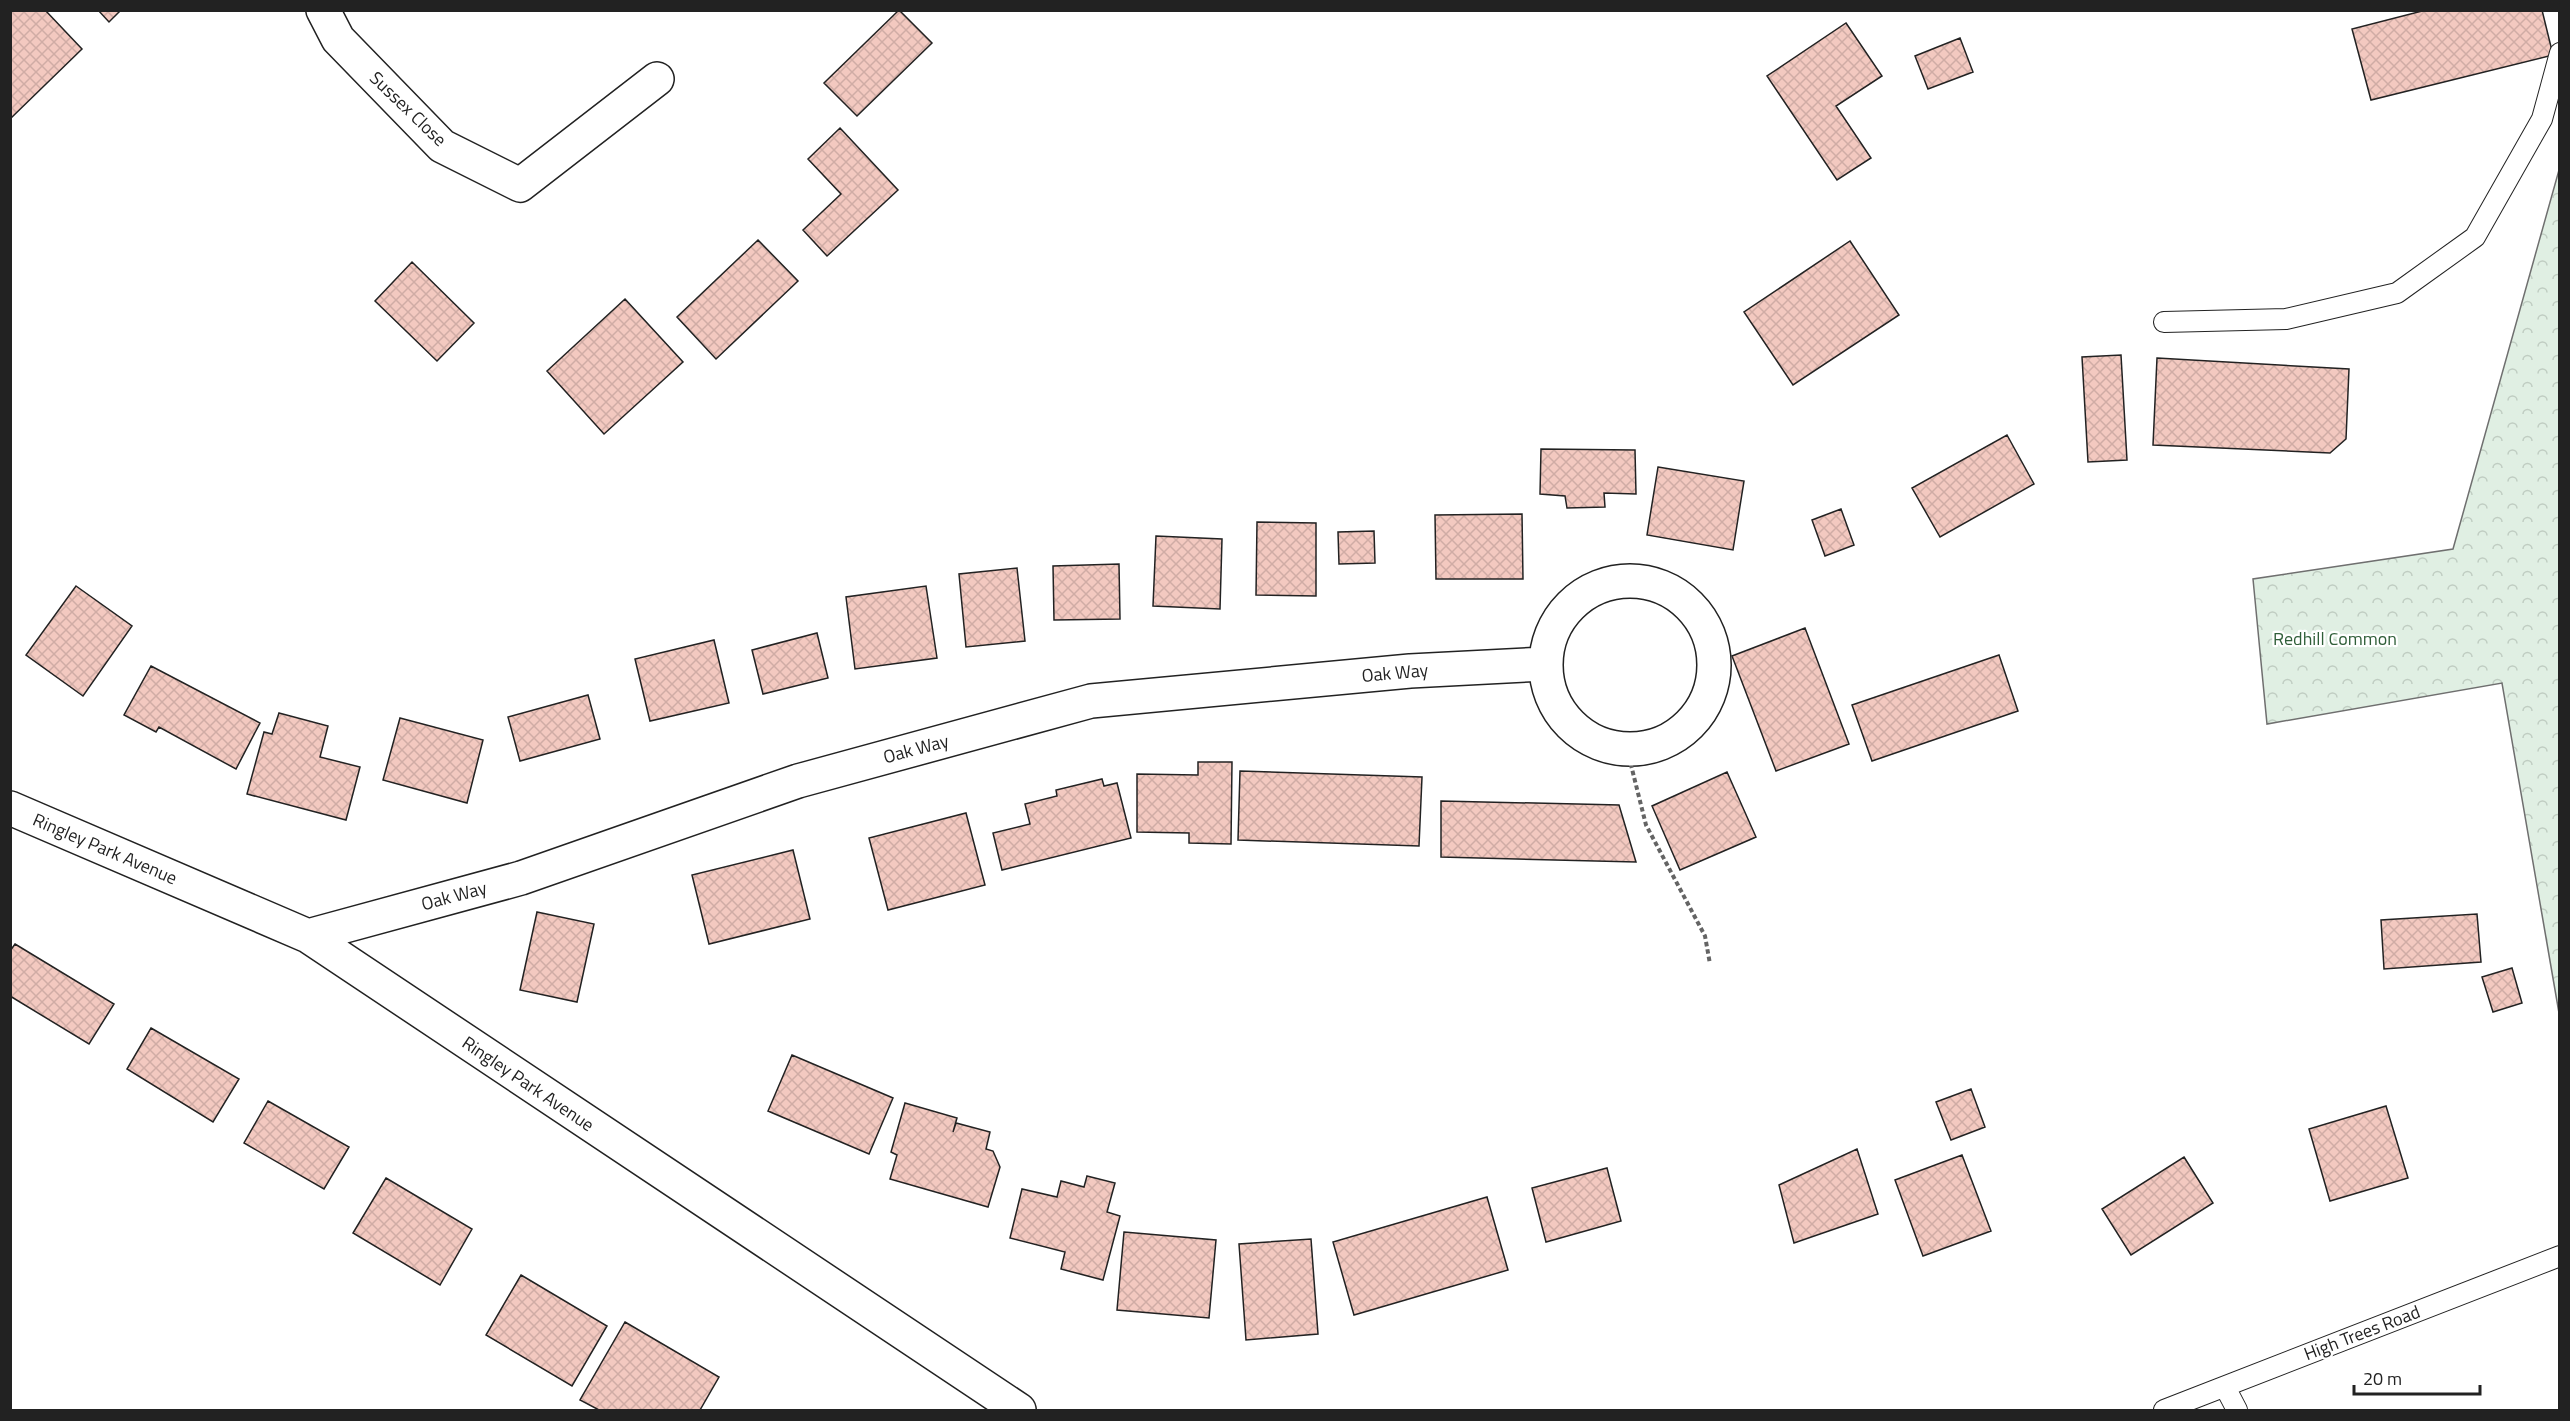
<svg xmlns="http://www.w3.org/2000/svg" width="2570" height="1421" font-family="'Titillium Web',sans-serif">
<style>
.forest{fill:url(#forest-crowns);stroke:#6f6f6f;stroke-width:1.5}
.building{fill:url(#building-cross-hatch);stroke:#222;stroke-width:1.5}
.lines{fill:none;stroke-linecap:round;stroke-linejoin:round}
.service-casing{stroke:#222;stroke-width:22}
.minor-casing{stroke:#222;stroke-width:36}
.path{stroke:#646464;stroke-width:4;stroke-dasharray:4.5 3;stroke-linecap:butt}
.service{stroke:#fff;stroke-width:20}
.minor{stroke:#fff;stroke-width:33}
.labels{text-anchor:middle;stroke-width:4.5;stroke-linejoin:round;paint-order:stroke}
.street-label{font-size:18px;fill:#222;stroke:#fff}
.park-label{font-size:18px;fill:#2f5e38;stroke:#fff}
</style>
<defs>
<pattern id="forest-crowns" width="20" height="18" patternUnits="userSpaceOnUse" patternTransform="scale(1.5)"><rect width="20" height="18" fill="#e0efe3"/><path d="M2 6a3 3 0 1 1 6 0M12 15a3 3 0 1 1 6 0" fill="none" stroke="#c0cdc2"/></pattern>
<pattern id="building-cross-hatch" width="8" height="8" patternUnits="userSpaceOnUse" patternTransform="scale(1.5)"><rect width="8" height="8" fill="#f3c9c0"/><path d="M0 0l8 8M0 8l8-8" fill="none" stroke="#d0aca5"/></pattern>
</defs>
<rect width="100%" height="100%" fill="#fff"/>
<path class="forest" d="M2559,170H2560L2559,1013L2502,683L2267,724L2253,579L2453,549Z"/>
<path class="building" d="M10,10H45L82,49L10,119Z
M98,10H121L109,22Z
M899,10L932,43L857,116L824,83Z
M2426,10H2542L2553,55L2371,100L2352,29Z
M1846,23L1882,76L1836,106L1871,158L1837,180L1767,76Z
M1960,38L1973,72L1928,89L1915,56Z
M840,128L898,190L827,256L803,230L841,194L808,159Z
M758,240L798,281L716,359L677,317Z
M1850,241L1899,315L1793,385L1744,312Z
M412,262L474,323L437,361L375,301Z
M625,299L683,362L604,434L547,371Z
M2121,355L2127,460L2088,462L2082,357Z
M2157,358L2349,369L2346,439L2330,453L2153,445Z
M2007,435L2034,484L1940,537L1912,488Z
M1541,449L1635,450L1636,494L1604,493L1605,507L1567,508L1565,496L1540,494Z
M1658,467L1744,481L1733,550L1647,535Z
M1841,509L1854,545L1825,556L1812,520Z
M1522,514L1523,579H1436L1435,515Z
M1257,522L1316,523V596L1256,595Z
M1374,531L1375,563L1339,564L1338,532Z
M1156,536L1222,539L1220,609L1153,606Z
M1119,564L1120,619L1054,620L1053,566Z
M1017,568L1025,641L966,647L959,574Z
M76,586L132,626L83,696L26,655Z
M926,586L937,658L855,669L846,597Z
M1805,628L1849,744L1776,771L1732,656Z
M817,633L828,678L763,694L752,650Z
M714,640L729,703L650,721L635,659Z
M1999,655L2018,711L1872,761L1852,705Z
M151,666L260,723L236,769L159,727L156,732L124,715Z
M588,695L600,739L520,761L508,717Z
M279,713L328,726L320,757L360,767L346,820L247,794L264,732L272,734Z
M400,718L483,740L467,803L383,780Z
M1198,762H1232L1231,844L1189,843V833L1137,832V774L1198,775Z
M1240,771L1422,777L1419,846L1238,840Z
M1727,772L1756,837L1680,870L1652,806Z
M1102,779L1104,786L1117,783L1131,838L1002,870L993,833L1030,824L1025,804L1057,796L1056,790Z
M1441,801L1619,805L1636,862L1441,857Z
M966,813L985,885L888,910L869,838Z
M793,850L810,919L709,944L692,875Z
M537,912L594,924L577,1002L520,990Z
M2477,914L2481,962L2384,969L2381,920Z
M15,944L114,1004L89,1044L10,996V951Z
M2512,968L2522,1003L2493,1012L2482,977Z
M151,1028L239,1079L213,1122L127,1069Z
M792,1055L893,1098L869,1154L768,1111Z
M1971,1089L1985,1127L1951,1140L1936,1102Z
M268,1101L349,1147L324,1189L244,1143Z
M905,1103L957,1118L953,1132L956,1123L990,1132L986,1149L993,1151L1000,1167L988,1207L890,1179L897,1155L891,1152Z
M2386,1106L2408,1178L2330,1201L2309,1129Z
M1857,1149L1878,1214L1794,1243L1779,1185Z
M1962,1155L1991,1231L1923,1256L1895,1180Z
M2184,1157L2213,1203L2131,1255L2102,1209Z
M1607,1168L1621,1221L1546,1242L1532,1188Z
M1087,1176L1115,1183L1107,1212L1120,1216L1103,1280L1061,1269L1065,1252L1010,1238L1022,1189L1057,1197L1061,1181L1084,1187Z
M386,1178L472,1229L440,1285L353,1233Z
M1487,1197L1508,1270L1354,1315L1333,1242Z
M1124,1232L1216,1240L1209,1318L1117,1310Z
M1311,1239L1318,1334L1246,1340L1239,1244Z
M521,1275L607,1326L572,1386L486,1335Z
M625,1322L719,1377L700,1410H599L580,1400Z"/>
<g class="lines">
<g class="service-casing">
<path id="service" d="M2164,322L2286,319L2397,293L2475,237L2542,119L2560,53
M2225,1387L2237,1410
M2164,1410L2560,1256"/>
</g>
<g class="minor-casing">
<path id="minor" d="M323,10L338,39L442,146L520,185L657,79
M1546 665a84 84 0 1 1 168 0a84 84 0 1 1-168 0Z
M10,808L308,936L1019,1410
M308,936L521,878L798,781L1091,701L1410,671L1545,664"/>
</g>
<path class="path" d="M1627,749L1646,825L1705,936L1710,964"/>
<use href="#service" class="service"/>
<use href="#minor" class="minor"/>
</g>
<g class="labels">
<g class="street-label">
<text transform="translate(408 109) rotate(44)" y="6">Sussex Close</text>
<text transform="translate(1395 673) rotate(-5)" y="6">Oak Way</text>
<text transform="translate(916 749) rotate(-15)" y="6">Oak Way</text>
<text transform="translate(105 849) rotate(23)" y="6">Ringley Park Avenue</text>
<text transform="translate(454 896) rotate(-15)" y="6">Oak Way</text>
<text transform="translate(528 1084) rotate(34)" y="6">Ringley Park Avenue</text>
<text transform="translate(2362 1333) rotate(-21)" y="6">High Trees Road</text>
</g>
<g class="park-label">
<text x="2335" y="645">Redhill Common</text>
</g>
</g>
<rect width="2570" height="1421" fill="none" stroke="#222222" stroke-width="24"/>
<path d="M2354 1385v9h126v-9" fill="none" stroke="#222222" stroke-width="3"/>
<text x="2363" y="1385" font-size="18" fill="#222222" stroke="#ffffff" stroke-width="4.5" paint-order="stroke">20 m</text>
</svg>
